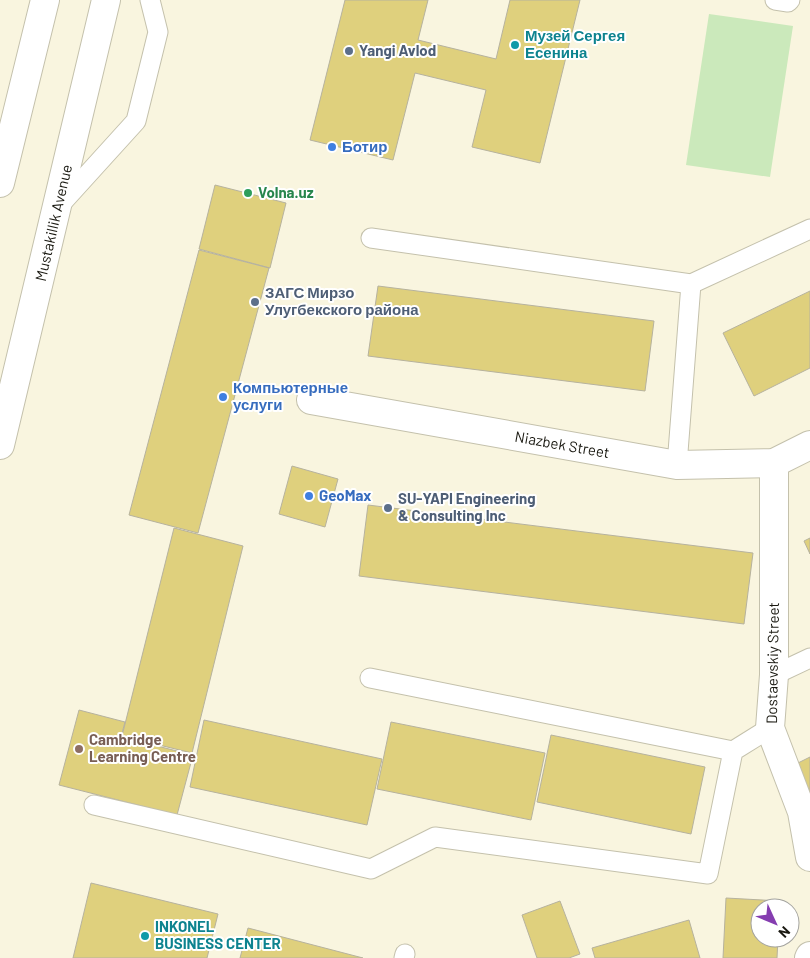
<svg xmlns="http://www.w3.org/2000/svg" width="810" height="958" font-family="Barlow,sans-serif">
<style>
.green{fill:#cbe9bb}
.building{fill:#dfd07d;stroke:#b6b29e}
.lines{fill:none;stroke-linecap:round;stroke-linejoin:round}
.service-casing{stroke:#c4c1ac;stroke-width:21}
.minor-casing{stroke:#c4c1ac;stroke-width:30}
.tertiary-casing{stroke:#c4c1ac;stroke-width:30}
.primary-casing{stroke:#c4c1ac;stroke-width:30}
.service{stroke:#fff;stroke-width:19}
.minor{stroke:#fff;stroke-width:28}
.tertiary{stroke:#fff;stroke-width:28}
.primary{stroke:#fff;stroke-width:28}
.culture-dot{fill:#0f9aa8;stroke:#fff;stroke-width:2}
.service-dot{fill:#5c6f8a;stroke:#fff;stroke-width:2}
.shop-dot{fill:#3f7fe0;stroke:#fff;stroke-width:2}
.leisure-dot{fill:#2e9e5b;stroke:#fff;stroke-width:2}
.education-dot{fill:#8d6e63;stroke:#fff;stroke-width:2}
.labels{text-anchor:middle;stroke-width:4;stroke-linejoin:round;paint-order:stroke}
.culture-label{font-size:15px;font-weight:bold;fill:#0d838f;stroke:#fff;text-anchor:start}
.service-label{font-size:15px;font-weight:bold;fill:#4e5e75;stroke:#fff;text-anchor:start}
.shop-label{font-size:15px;font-weight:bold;fill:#366cbe;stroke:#fff;text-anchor:start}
.leisure-label{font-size:15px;font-weight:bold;fill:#27864d;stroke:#fff;text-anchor:start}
.street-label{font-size:15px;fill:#191810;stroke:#fff}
.education-label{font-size:15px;font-weight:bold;fill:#785e54;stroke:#fff;text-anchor:start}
</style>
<rect width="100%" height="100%" fill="#f9f5df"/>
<path class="green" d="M709,14L793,26L770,177L686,165Z"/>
<path class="building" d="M345,0H428L418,40L496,59L510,0H580L540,163L472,147L486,90L415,73L393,160L310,140Z
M215,185L286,203L270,268L199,249Z
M199,250L269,268L198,533L129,515Z
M378,286L654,321L645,391L368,356Z
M810,291V368L754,396L723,333Z
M292,466L338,479L325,527L279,514Z
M368,505L753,553L744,624L359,576Z
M174,528L243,546L192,753L122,736Z
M810,538V554L804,541Z
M79,710L125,722L121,737L193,755L177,815L59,785Z
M204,720L382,759L367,825L190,787Z
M391,722L545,753L531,820L377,789Z
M551,735L705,767L691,834L537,802Z
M810,757V798L794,765Z
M91,883L218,914L207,958H73Z
M726,898L780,901L779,908H760V938H778L777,958H723Z
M560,901L580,954L569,958H537L522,915Z
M689,920L700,958H595L592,948Z
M248,928L363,958H240Z"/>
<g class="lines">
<g class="service-casing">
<path id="service" d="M775,0L788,2L790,0
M58,207L136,121L158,32L150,0
M371,238L691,284L810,229
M677,465L691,284
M774,675L810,658
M370,678L733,751L770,728
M94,805L371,869L435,837L708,874L733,751
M404,958L405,954"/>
</g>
<g class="minor-casing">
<path id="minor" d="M774,463V675L770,728L802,812L810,857
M809,958L810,956"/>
</g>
<g class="tertiary-casing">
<path id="tertiary" d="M311,400L677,465L774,463L810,445"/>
</g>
<g class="primary-casing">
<path id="primary" d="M0,183L45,0
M0,445L106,0"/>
</g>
<use href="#service" class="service"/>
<use href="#minor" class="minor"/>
<use href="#tertiary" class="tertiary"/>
<use href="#primary" class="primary"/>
</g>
<g class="culture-dot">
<circle cx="515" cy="45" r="5"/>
<circle cx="145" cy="936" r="5"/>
</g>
<g class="service-dot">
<circle cx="349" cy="51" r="5"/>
<circle cx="255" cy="302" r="5"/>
<circle cx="388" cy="508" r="5"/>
</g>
<g class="shop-dot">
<circle cx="332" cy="147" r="5"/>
<circle cx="223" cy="397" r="5"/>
<circle cx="309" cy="496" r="5"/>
</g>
<circle class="leisure-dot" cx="248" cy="193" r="5"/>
<circle class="education-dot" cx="79" cy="749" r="5"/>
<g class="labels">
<g class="culture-label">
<text x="525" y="41">Музей Сергея<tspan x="525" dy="17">Есенина</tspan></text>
<text x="155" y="932">INKONEL<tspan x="155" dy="17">BUSINESS CENTER</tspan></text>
</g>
<g class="service-label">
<text x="359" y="56">Yangi Avlod</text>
<text x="265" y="298">ЗАГС Мирзо<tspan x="265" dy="17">Улугбекского района</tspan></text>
<text x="398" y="504">SU-YAPI Engineering<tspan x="398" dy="17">&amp; Consulting Inc</tspan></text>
</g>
<g class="shop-label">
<text x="342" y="152">Ботир</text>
<text x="233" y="393">Компьютерные<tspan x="233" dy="17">услуги</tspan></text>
<text x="319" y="501">GeoMax</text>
</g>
<g class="leisure-label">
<text x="258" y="198">Volna.uz</text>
</g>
<g class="street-label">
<text transform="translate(54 223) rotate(-77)" y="5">Mustakillik Avenue</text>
<text transform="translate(562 445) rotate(10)" y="5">Niazbek Street</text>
<text transform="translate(773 663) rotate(-89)" y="5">Dostaevskiy Street</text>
</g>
<g class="education-label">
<text x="89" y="745">Cambridge<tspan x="89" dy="17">Learning Centre</tspan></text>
</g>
</g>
<g transform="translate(775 923) rotate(134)"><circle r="24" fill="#ffffff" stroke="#a3a39f"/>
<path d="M0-4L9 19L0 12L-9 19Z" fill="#853db0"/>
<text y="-8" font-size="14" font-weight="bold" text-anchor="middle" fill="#191810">N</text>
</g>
</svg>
